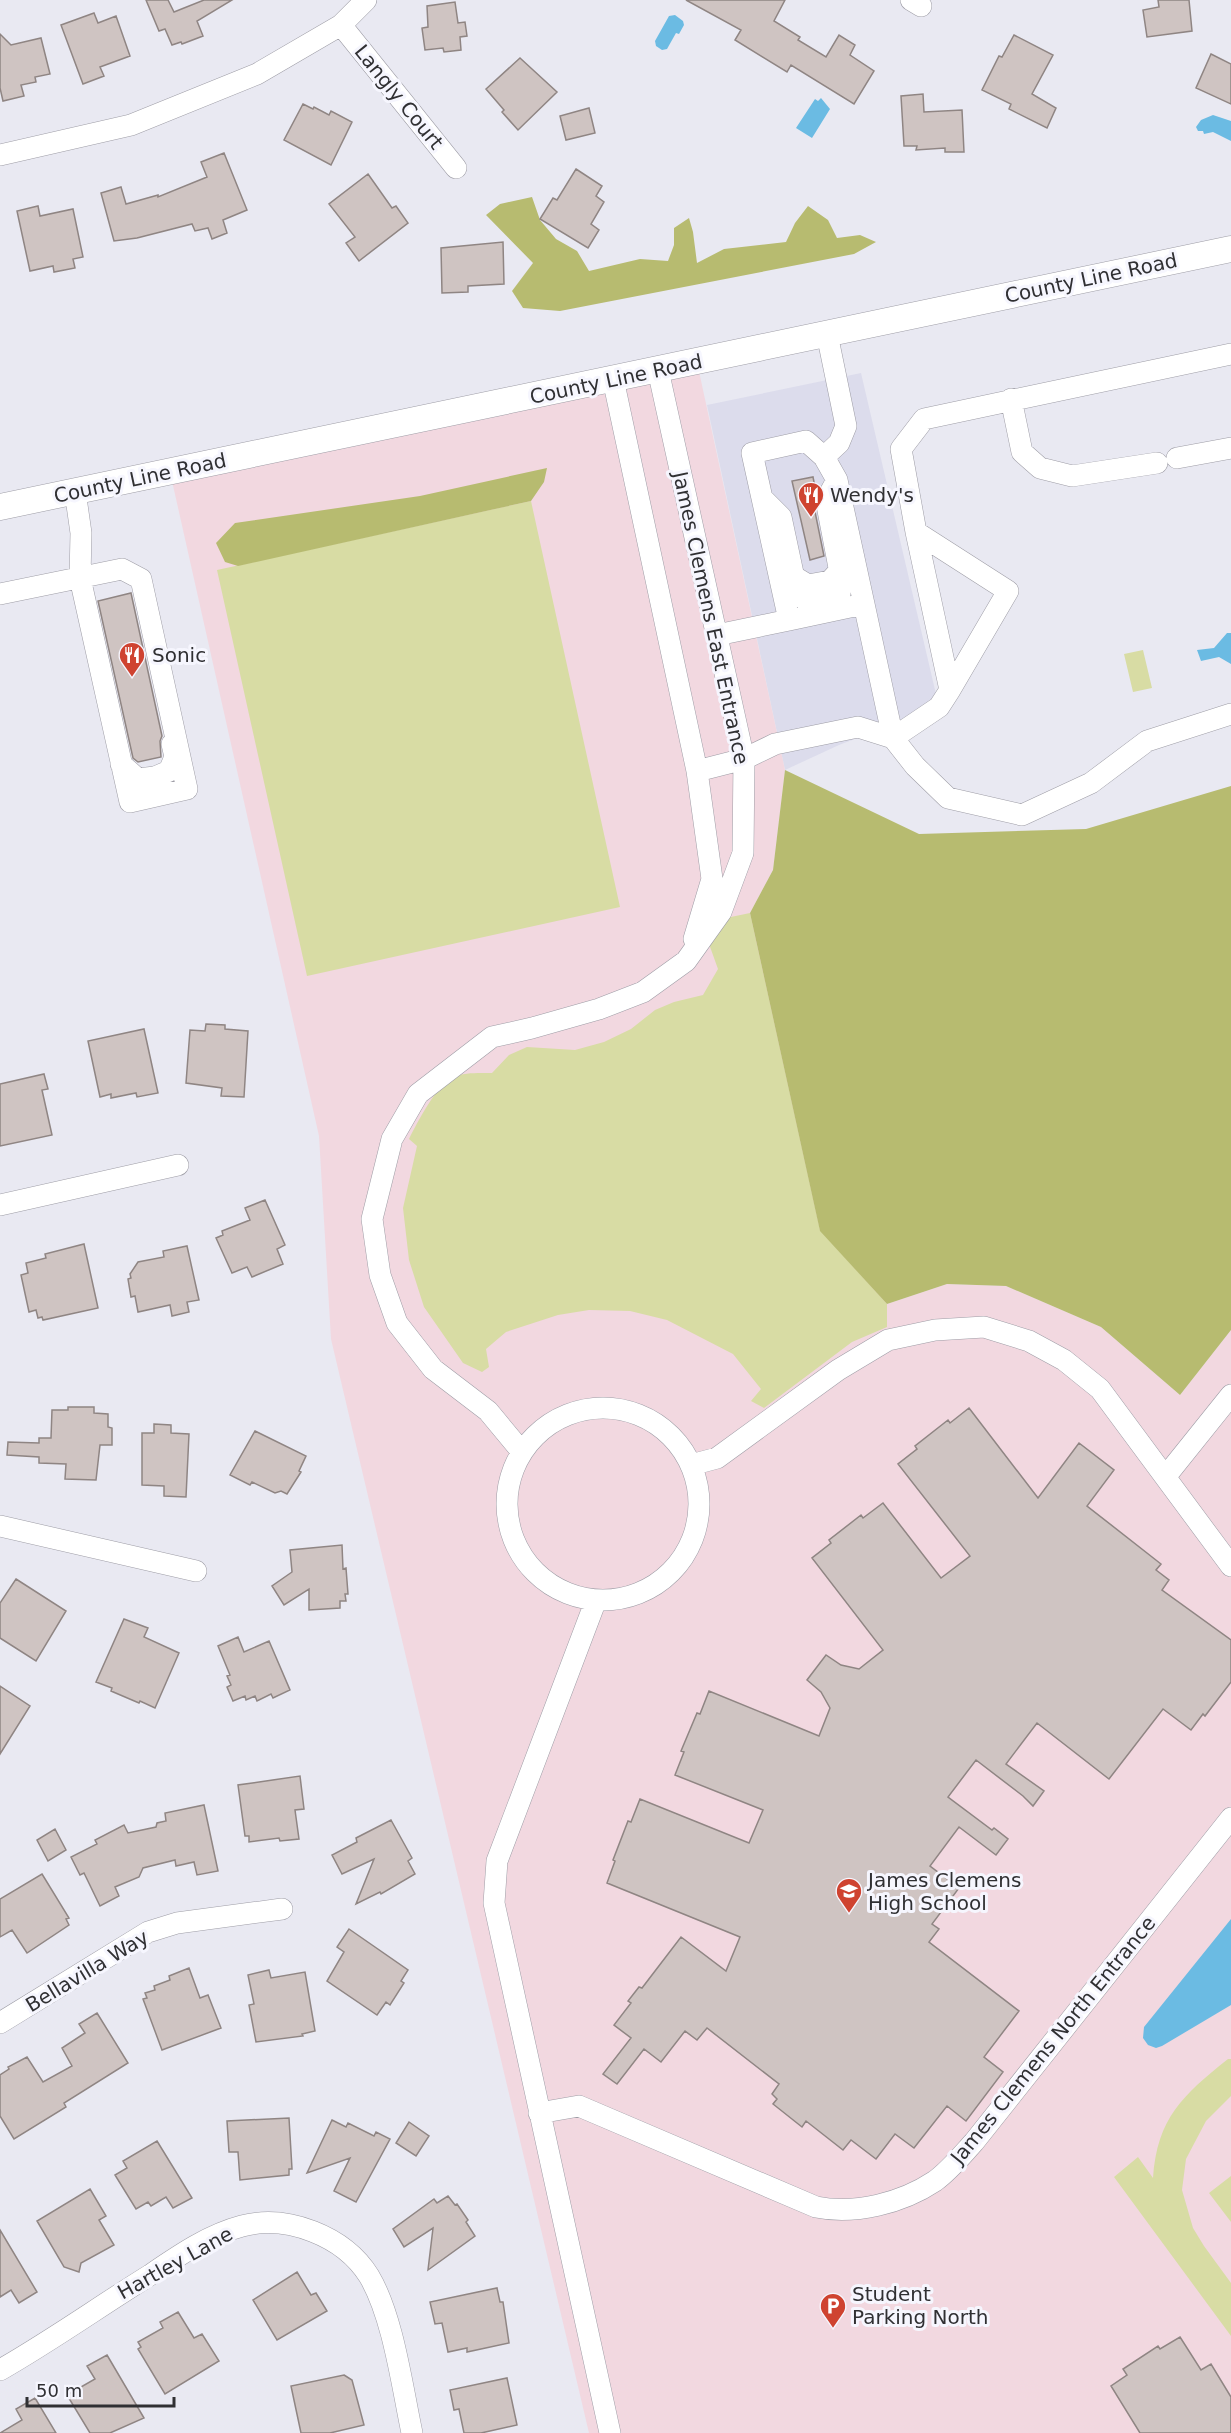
<svg xmlns="http://www.w3.org/2000/svg" width="1231" height="2433" font-family="'DejaVu Sans',sans-serif">
<style>
.built{fill:#dcdcec}
.education{fill:#f2d8e0}
.green{fill:#d8dca4}
.forest{fill:#b7bb70}
.water{fill:#6bbbe3}
.building{fill:#cfc4c2;stroke:#8f8583;stroke-width:1.5}
.lines{fill:none;stroke-linecap:round;stroke-linejoin:round}
.minor-casing{stroke:#9e9da6;stroke-width:22}
.major-casing{stroke:#9e9da6;stroke-width:27}
.minor{stroke:#fff;stroke-width:21}
.major{stroke:#fff;stroke-width:26}
.labels{text-anchor:middle;stroke-width:6;stroke-linejoin:round;paint-order:stroke}
.street-label{font-size:20px;fill:#303033;stroke:#f6f6fe}
.poi-label{font-size:20px;fill:#303033;stroke:#f6f6fe;text-anchor:start}
</style>
<rect width="100%" height="100%" fill="#e9e9f2"/>
<path class="built" d="M861,373L939,707L839,745L785,770L707,405Z"/>
<path class="education" d="M697,362L785,770L773,870L750,913L887,1304L947,1284L1006,1286L1101,1327L1180,1395L1231,1330V2433H589L331,1339L319,1136L170,472Z"/>
<path class="green" d="M531,501L620,907L307,976L217,570Z
M1143,650L1152,688L1133,692L1124,654Z
M750,913L820,1230L887,1304V1327L852,1342L764,1408L751,1401L761,1389L733,1354L667,1320L630,1311L589,1310L558,1315L506,1332L486,1349L489,1367L482,1372L463,1363L424,1307L409,1260L403,1208L417,1146L409,1139C417,1123 437,1084 453,1077C465,1072 480,1073 492,1073L509,1055L527,1047L575,1050L604,1042L631,1029L655,1010L674,1002L703,995L718,969L709,944L726,918Z
M1228,2059H1231V2096L1206,2121L1186,2159L1182,2190L1193,2228L1204,2246L1231,2283V2336L1114,2177L1138,2157L1153,2178C1157,2118 1183,2095 1228,2059Z
M1231,2176V2222L1209,2193Z"/>
<path class="forest" d="M532,197L540,220L556,239L577,251L589,271L640,259L668,261L674,245V228L689,218L693,232L697,263L724,249L786,242L795,223L808,206L828,220L837,238L860,235L876,242L854,254L560,311L523,308L512,291L533,263L486,215L500,204Z
M547,468L544,482L531,501L238,566L225,562L216,543L235,523L420,496Z
M785,770L919,834L1086,829L1231,786V1330L1180,1395L1101,1327L1006,1286L947,1284L887,1304L820,1231L750,913L773,870Z"/>
<path class="water" d="M675,15L683,21L684,25L679,34L676,33L667,49L662,50L656,46L655,41L669,16Z
M821,98L830,109L812,138L796,128L815,99L818,101Z
M1213,115L1231,121V141L1213,132L1204,134L1203,131H1198L1196,127L1201,120Z
M1227,633H1231V664L1219,657L1201,661L1197,650L1214,648Z
M1231,1919V2005L1162,2046L1156,2048L1148,2045L1143,2038L1144,2027Z"/>
<path class="building" d="M146,0H168L174,12L204,0H232L197,21L203,36L182,44L181,42L172,45L165,29L159,31Z
M686,0H785L774,21L800,37L798,40L826,57L839,35L855,45L850,55L874,71L854,104L791,65L787,72L735,40L741,30Z
M1158,0H1189L1192,31L1147,37L1143,10L1159,7Z
M455,2L458,23L465,22L467,36L460,37L461,50L444,52L443,48L425,50L422,28L428,27L427,6Z
M94,13L98,23L116,16L130,56L100,67L104,76L83,84L61,25Z
M0,34L11,45L41,38L50,74L35,77L36,82L21,85L24,96L3,101L0,88Z
M1014,35L1053,55L1032,94L1056,108L1047,128L1009,109L1011,104L982,90L999,56L1002,57Z
M1211,54L1231,64V104L1196,88Z
M520,58L557,92L518,130L502,112L504,110L486,89Z
M923,94L924,112L962,110L964,152H945V148L916,150L917,146H904L901,96Z
M303,104L313,109L314,107L329,115L331,111L352,122L331,165L284,140Z
M589,108L595,133L566,140L560,116Z
M224,153L247,210L223,220L227,233L212,239L208,228L195,231L192,224L137,238L114,241L101,193L121,187L126,204L158,195V197L207,177L201,162Z
M576,169L602,186L596,196L604,202L591,224L599,230L588,248L540,219L553,198L557,200Z
M368,174L392,208L396,206L408,223L359,261L346,243L355,237L329,204Z
M38,206L40,216L73,209L83,257L73,259L75,268L54,272L53,266L30,271L17,211Z
M503,242L504,284L468,286V292L442,293L441,248Z
M813,477L816,492L813,502L824,556L810,560L792,481Z
M131,593L162,736L160,741L161,757L138,762L133,758L98,601Z
M206,1024L225,1025V1029L248,1031L244,1097L221,1096L222,1088L186,1083L190,1030L205,1031Z
M144,1029L158,1093L137,1097L136,1093L111,1098V1094L100,1097L88,1041Z
M44,1074L48,1089L42,1090L52,1135L0,1146V1084Z
M265,1200L285,1245L277,1249L283,1264L252,1277L247,1267L232,1273L216,1238L223,1235L222,1231L250,1220L245,1208Z
M84,1244L98,1308L43,1320L42,1317L38,1318L36,1310L29,1312L21,1275L28,1273L26,1263L46,1258L45,1254Z
M187,1246L199,1300L187,1302L189,1312L172,1316L170,1305L138,1312L135,1296L131,1297L128,1279L131,1278L130,1274L138,1262L164,1257L163,1251Z
M68,1407H94V1413L108,1414V1427L112,1428V1445H100L96,1480L65,1479L66,1464L39,1463V1457L7,1455L8,1442L39,1443V1438H51L52,1410H68Z
M969,1408L1038,1498L1079,1443L1114,1470L1087,1506L1161,1564L1156,1570L1169,1580L1162,1590L1231,1640V1682L1205,1716L1203,1714L1191,1730L1163,1709L1109,1779L1037,1723L1006,1764L1044,1791L1033,1806L1023,1796L976,1760L948,1797L992,1830L994,1828L1008,1839L996,1855L959,1827L930,1866L959,1888L932,1924L939,1929L929,1942L1019,2011L984,2057L1003,2072L966,2121L947,2106L914,2148L895,2134L876,2159L851,2140L843,2150L806,2121L802,2127L773,2104L777,2099L772,2094L779,2084L707,2028L697,2040L685,2031L661,2062L644,2049L617,2084L603,2074L631,2038L614,2025L631,2003L628,2001L639,1987L642,1988L681,1937L726,1971L740,1937L607,1883L615,1861L613,1860L628,1821L631,1822L640,1799L749,1843L763,1810L675,1775L684,1752L681,1751L697,1713L700,1714L709,1691L819,1736L830,1708L821,1692L807,1680L826,1655L841,1665L859,1669L883,1650L812,1558L831,1543L829,1540L861,1515L863,1518L883,1503L941,1578L970,1556L898,1464L917,1449L915,1446L948,1420L950,1423Z
M154,1424L171,1425V1433L189,1434L186,1497L164,1496V1486L142,1485V1433H154Z
M255,1431L306,1456L299,1471L301,1472L287,1494L281,1491L275,1493L252,1482L250,1485L230,1475Z
M342,1545L343,1569L346,1568L348,1594H345L346,1601H340V1608L309,1610V1589L284,1605L272,1586L292,1572L290,1550Z
M16,1579L66,1611L36,1661L0,1638V1603Z
M124,1619L148,1628L144,1637L179,1653L155,1708L140,1701L139,1703L111,1691L112,1688L96,1682Z
M238,1637L244,1652L269,1641L290,1690L273,1698L271,1694L257,1701L255,1696L246,1700L245,1696L233,1701L227,1687L231,1685L227,1676L230,1675L218,1646Z
M0,1686L30,1706L0,1754Z
M300,1776L304,1809L295,1810L299,1839L280,1841L279,1838L249,1842V1836H245L238,1785Z
M204,1805L218,1871L197,1875L194,1862L176,1866L175,1860L143,1868L139,1877L115,1887L119,1896L100,1906L84,1873L80,1875L71,1857L97,1844L95,1840L124,1825L128,1833L156,1827L157,1823L166,1821L165,1813Z
M391,1820L412,1858L408,1861L415,1874L381,1894L380,1892L356,1904L374,1859L342,1874L332,1855L357,1842L356,1838Z
M55,1829L66,1850L48,1861L37,1840Z
M42,1874L69,1918L66,1919L69,1925L27,1953L12,1930L0,1937V1899Z
M349,1929L408,1970L401,1981L404,1983L390,2005L386,2002L377,2015L327,1981L344,1952L337,1947Z
M189,1968L200,1998L208,1995L221,2028L162,2050L143,1999L147,1998L145,1993L155,1990L154,1986L170,1980L169,1976Z
M269,1970L271,1978L305,1972L315,2031L302,2034L303,2036L256,2042L249,2005L254,2004L248,1975Z
M97,2013L128,2063L64,2103L66,2107L14,2139L0,2116V2075L9,2069L8,2067L27,2057L43,2082L72,2066L62,2048L85,2033L79,2024Z
M289,2118L292,2169H289V2175L240,2180L238,2152H229L227,2121Z
M332,2120L346,2127L348,2123L374,2136L376,2132L390,2139L356,2202L334,2191L350,2158L307,2173Z
M409,2122L429,2136L416,2156L396,2143Z
M157,2141L192,2198L173,2208L166,2197L151,2206L148,2202L136,2209L115,2175L127,2168L123,2161Z
M90,2189L106,2216L99,2220L114,2245L81,2263L79,2272L64,2267L37,2221Z
M448,2196L455,2205L457,2204L468,2220L466,2222L475,2236L428,2270L433,2228L404,2247L393,2229L434,2199L437,2203Z
M0,2230L37,2292L19,2303L11,2290L0,2297Z
M297,2272L311,2295L316,2293L327,2311L277,2340L253,2300Z
M497,2288L500,2302H503L509,2343L467,2352V2348L448,2352L442,2323L435,2324L430,2302Z
M178,2312L194,2338L202,2334L219,2361L165,2394L138,2349L141,2347L138,2342L163,2328L160,2322Z
M1180,2337L1201,2370L1211,2364L1231,2397V2433H1140L1111,2386L1127,2375L1123,2369L1158,2346L1160,2349Z
M107,2355L144,2418L110,2433H90L67,2395L95,2379L87,2366Z
M344,2375L352,2380L364,2425L330,2433H301L291,2386Z
M507,2378L517,2425L481,2433H464L459,2409L454,2410L450,2390Z
M35,2398L56,2433H0L22,2420L16,2409Z"/>
<g class="lines">
<g class="minor-casing">
<path id="minor" d="M911,0L921,6
M341,25L456,168
M0,155L131,125L257,74L341,25L366,0
M613,379L697,771L712,879L694,939
M1011,399L1022,452L1040,468L1072,476L1157,463
M806,441L824,457L837,480L864,604L789,620L752,453Z
M824,457L839,443L846,426L827,334
M1177,458L1231,448
M762,498L781,517L797,592L808,603H824L840,594L841,578L826,500L837,480
M916,532L1008,591L950,690L916,532L901,449L924,419L1231,354
M793,576L808,585L830,581L840,570
M0,594L122,569L141,579L187,789L130,802L80,578L81,533L75,491
M717,635L789,620
M950,690L939,707L893,738L915,766L948,798L1022,815L1091,783L1147,741L1231,714
M121,764L138,779L155,777L169,771L175,757L172,744
M697,771L744,759L775,744L858,727L893,738L864,604
M0,1205L178,1165
M507 1504a96 96 0 1 1 192 0a96 96 0 1 1-192 0Z
M522,1452L488,1411L433,1369L397,1323L380,1275L372,1219L392,1139L418,1094L492,1037L532,1028L599,1009L643,992L686,961L721,912L743,853L744,759L658,370
M691,1465L717,1458L838,1370L888,1340L935,1330L984,1327L1029,1341L1064,1360L1100,1389L1231,1566
M1166,1476L1231,1395
M0,1526L196,1571
M596,1600L497,1861L494,1903L610,2433
M0,2023L148,1932L177,1923L282,1909
M539,2113L579,2106L816,2207C855,2215 902,2203 935,2181C950,2170 962,2155 974,2142L1231,1818
M0,2370C51,2341 100,2306 150,2275C178,2256 208,2235 242,2226C287,2214 344,2236 369,2276C393,2316 402,2386 412,2433"/>
</g>
<g class="major-casing">
<path id="major" d="M0,507L1231,249"/>
</g>
<use href="#minor" class="minor"/>
<use href="#major" class="major"/>
</g>
<defs>
<g id="restaurant-pin" transform="scale(1.35)"><path d="M0 17L-7.5 6A9.5 9.5 0 1 1 7.5 6Z" fill="#cf4330" stroke="#f6f6fe"/><path d="M-5-6h1v4h1v-4h1v4h1v-4h1v5L-1.5 .5V6h-2V.5L-5-1ZM5-6V6H3V1.5H1.5Q1.5-4 5-6Z" fill="#fff"/></g>
<g id="school-pin" transform="scale(1.35)"><path d="M0 17L-7.5 6A9.5 9.5 0 1 1 7.5 6Z" fill="#cf4330" stroke="#f6f6fe"/><path d="M0-5L7-2L0 1L-7-2ZM-4 1L0 2.5L4 1V4Q0 6-4 4Z" fill="#fff"/></g>
<g id="parking-pin" transform="scale(1.35)"><path d="M0 17L-7.5 6A9.5 9.5 0 1 1 7.5 6Z" fill="#cf4330" stroke="#f6f6fe"/><path d="M-3.5-5.5H1a3.5 3.5 0 0 1 0 7H-1V5.5H-3.5ZM-1-3.4V-.6H.8a1.4 1.4 0 0 0 0-2.8Z" fill="#fff"/></g>
</defs>
<g fill-rule="evenodd">
<use href="#restaurant-pin" x="811" y="495"/>
<use href="#restaurant-pin" x="132" y="655"/>
<use href="#school-pin" x="849" y="1891"/>
<use href="#parking-pin" x="833" y="2306"/>
</g>
<g class="labels">
<g class="street-label">
<text transform="translate(399 97) rotate(51)" y="7">Langly Court</text>
<text transform="translate(1091 278) rotate(-12)" y="7">County Line Road</text>
<text transform="translate(616 379) rotate(-12)" y="7">County Line Road</text>
<text transform="translate(140 478) rotate(-12)" y="7">County Line Road</text>
<text transform="translate(711 618) rotate(78)" y="7">James Clemens East Entrance</text>
<text transform="translate(87 1971) rotate(-31)" y="7">Bellavilla Way</text>
<text transform="translate(1053 2040) rotate(-51)" y="7">James Clemens North Entrance</text>
<text transform="translate(175 2263) rotate(-29)" y="7">Hartley Lane</text>
</g>
<g class="poi-label">
<text x="830" y="502">Wendy's</text>
<text x="152" y="662">Sonic</text>
<text x="868" y="1887">James Clemens<tspan x="868" dy="23">High School</tspan></text>
<text x="852" y="2301">Student<tspan x="852" dy="23">Parking North</tspan></text>
</g>
</g>
<path d="M27 2397v9h147v-9" fill="none" stroke="#303033" stroke-width="3"/>
<text x="36" y="2397" font-size="18" fill="#303033" stroke="#f6f6fe" stroke-width="4.5" paint-order="stroke">50 m</text>
</svg>
